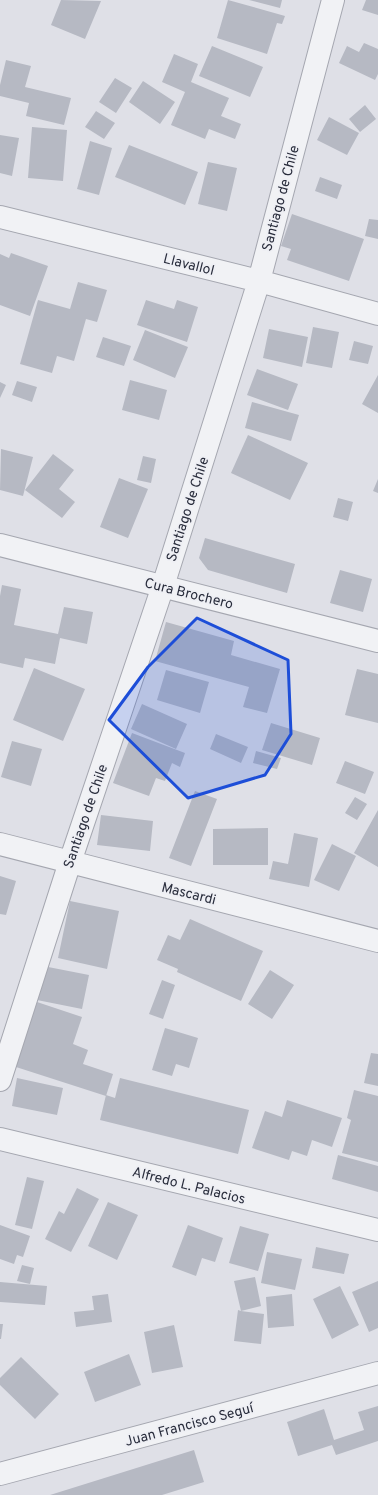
<svg xmlns="http://www.w3.org/2000/svg" width="378" height="1495" font-family="Overpass,sans-serif">
<style>
.building{fill:#b6b9c3}
.lines{fill:none;stroke-linecap:round;stroke-linejoin:round}
.minor-casing{stroke:#a5a7b0;stroke-width:24}
.tertiary-casing{stroke:#a5a7b0;stroke-width:24}
.minor{stroke:#f1f2f5;stroke-width:22}
.tertiary{stroke:#f1f2f5;stroke-width:22}
.marked{fill:#1d4ed8;fill-opacity:0.2;stroke:#1d4ed8;stroke-width:3;stroke-linejoin:round}
.labels{text-anchor:middle;stroke-width:3.5;stroke-linejoin:round;paint-order:stroke}
.street-label{font-size:14px;fill:#292d3c;stroke:#eeeff4}
</style>
<rect width="100%" height="100%" fill="#dfe0e7"/>
<path class="building" d="M61,0L101,1L85,39L51,25Z
M228,0L285,16L282,24L277,23L267,54L217,38Z
M249,0H282L280,8Z
M366,0H378V15L362,10Z
M364,43L378,49V74L375,80L339,63L347,46L359,52Z
M212,46L263,67L250,97L199,76Z
M174,54L198,64L191,82L229,98L221,116L241,124L235,139L209,129L205,139L171,125L185,92L162,82Z
M6,60L31,66L25,87L71,98L64,125L26,116L29,103L0,96V85Z
M115,78L132,88L116,113L99,102Z
M143,81L175,102L160,124L129,102Z
M365,105L376,119L360,132L349,119Z
M96,111L115,123L104,139L85,127Z
M329,117L359,133L347,155L317,140Z
M32,127L67,130L63,181L28,178Z
M0,135L19,138L12,176L0,173Z
M90,141L112,148L99,195L77,189Z
M129,145L198,172L185,205L115,177Z
M208,162L237,168L227,211L198,204Z
M320,177L342,185L337,199L315,191Z
M292,214L364,239L349,281L287,260L291,249L281,246Z
M369,219L378,220V239L365,236Z
M11,253L48,266L30,316L0,305V254L9,258Z
M78,282L107,290L97,322L86,319L74,361L57,356L52,373L20,364L38,300L70,309Z
M146,300L174,309L177,300L198,307L187,342L137,325Z
M313,327L339,332L332,368L306,363Z
M269,329L308,337L302,367L263,358Z
M145,330L188,347L175,378L133,360Z
M103,337L131,346L124,366L96,357Z
M354,341L373,346L368,364L349,360Z
M257,369L298,384L288,410L247,395Z
M378,375V413L362,404Z
M130,380L167,390L159,420L122,410Z
M17,381L37,387L32,402L12,395Z
M0,382L6,385L0,398Z
M252,402L299,415L291,441L245,428Z
M248,435L308,463L290,500L231,473Z
M1,449L33,457L23,496L0,490Z
M53,454L74,470L59,489L75,502L62,518L25,490Z
M143,456L156,459L151,483L137,480Z
M119,478L148,489L128,538L100,527Z
M378,479V493L373,491Z
M338,498L353,502L348,521L333,517Z
M205,538L295,564L287,593L208,570L199,558Z
M340,570L372,579L363,612L330,603Z
M2,585L21,589L14,625L58,634L64,607L93,612L87,644L60,638L55,664L25,658L23,668L0,663V596Z
M166,622L234,641L231,655L280,669L267,713L243,707L249,687L155,661Z
M34,668L85,689L63,741L13,720Z
M357,669L378,674V723L345,715Z
M166,670L209,682L200,713L157,700Z
M142,704L187,724L176,749L131,729Z
M271,723L320,738L312,765L262,750Z
M132,733L185,753L180,767L172,763L165,781L156,778L149,796L113,783Z
M216,734L248,747L241,763L210,749Z
M12,741L42,749L31,786L1,777Z
M256,751L281,758L277,769L253,763Z
M345,761L374,772L365,794L336,783Z
M195,791L217,799L191,866L169,858Z
M355,797L367,804L357,820L345,813Z
M378,810V867L354,853Z
M101,815L153,821L150,851L97,845Z
M268,828V865H213V829Z
M294,833L318,838L309,887L269,879L273,861L288,864Z
M332,844L356,856L339,891L314,880Z
M0,876L16,881L6,915L0,914Z
M70,901L119,911L107,969L58,958Z
M190,919L263,951L241,1001L177,972L178,969L157,960L168,935L180,940Z
M43,966L89,975L82,1009L37,1000Z
M270,970L294,985L272,1019L248,1004Z
M162,980L175,985L163,1019L149,1014Z
M37,1002L82,1017L73,1044L88,1050L83,1064L113,1074L106,1096L16,1067Z
M165,1028L198,1038L189,1068L176,1064L172,1076L152,1070Z
M371,1053L378,1054V1086L364,1083Z
M17,1078L63,1088L57,1115L12,1106Z
M120,1078L249,1110L238,1154L100,1120L106,1095L115,1098Z
M354,1090L378,1096V1162L342,1153L351,1120L347,1118Z
M287,1100L342,1118L332,1147L312,1140L307,1156L292,1151L289,1160L252,1148L265,1111L282,1117Z
M338,1155L378,1166V1192L332,1179Z
M27,1177L44,1181L32,1229L15,1225Z
M77,1188L99,1199L71,1252L45,1239L59,1211L64,1214Z
M108,1202L138,1215L117,1260L88,1246Z
M0,1225L30,1236L23,1257L17,1255L14,1264L0,1259Z
M188,1225L223,1238L215,1262L202,1258L196,1276L172,1267Z
M240,1226L269,1234L258,1271L229,1263Z
M316,1247L349,1254L344,1274L312,1268Z
M267,1252L302,1259L295,1290L261,1283Z
M22,1265L34,1268L30,1284L17,1281Z
M255,1277L261,1306L241,1311L264,1314L261,1344L234,1341L238,1310L241,1311L234,1281Z
M378,1281V1328L369,1332L352,1292Z
M0,1282L47,1286L45,1305L0,1302Z
M340,1286L359,1325L332,1339L313,1299Z
M108,1294L112,1322L76,1327L74,1312L94,1310L92,1296Z
M292,1294L294,1326L268,1328L266,1297Z
M0,1324H3L1,1339H0Z
M174,1325L183,1367L152,1373L144,1332Z
M129,1354L141,1385L95,1402L84,1372Z
M21,1357L59,1394L35,1419L0,1385V1378Z
M378,1406V1441L336,1455L332,1445L298,1456L287,1422L324,1409L334,1440L364,1430L358,1412Z
M194,1450L204,1482L162,1495H50Z"/>
<g class="lines">
<g class="minor-casing">
<path id="minor" d="M0,217L259,281L378,314
M0,844L378,941
M0,1080L70,862L163,586L259,281L333,0
M0,1139L378,1230
M0,1474L378,1373"/>
</g>
<g class="tertiary-casing">
<path id="tertiary" d="M0,545L378,641"/>
</g>
<use href="#minor" class="minor"/>
<use href="#tertiary" class="tertiary"/>
</g>
<path class="marked" d="M197,618L288,660L291,734L265,775L188,798L109,720L148,667Z"/>
<g class="labels">
<g class="street-label">
<text transform="translate(280 198) rotate(-75)" y="5">Santiago de Chile</text>
<text transform="translate(189 264) rotate(14)" y="5">Llavallol</text>
<text transform="translate(187 509) rotate(-72)" y="5">Santiago de Chile</text>
<text transform="translate(189 593) rotate(14)" y="5">Cura Brochero</text>
<text transform="translate(85 816) rotate(-71)" y="5">Santiago de Chile</text>
<text transform="translate(189 893) rotate(14)" y="5">Mascardi</text>
<text transform="translate(189 1185) rotate(14)" y="5">Alfredo L. Palacios</text>
<text transform="translate(189 1424) rotate(-15)" y="5">Juan Francisco Seguí</text>
</g>
</g>
</svg>
